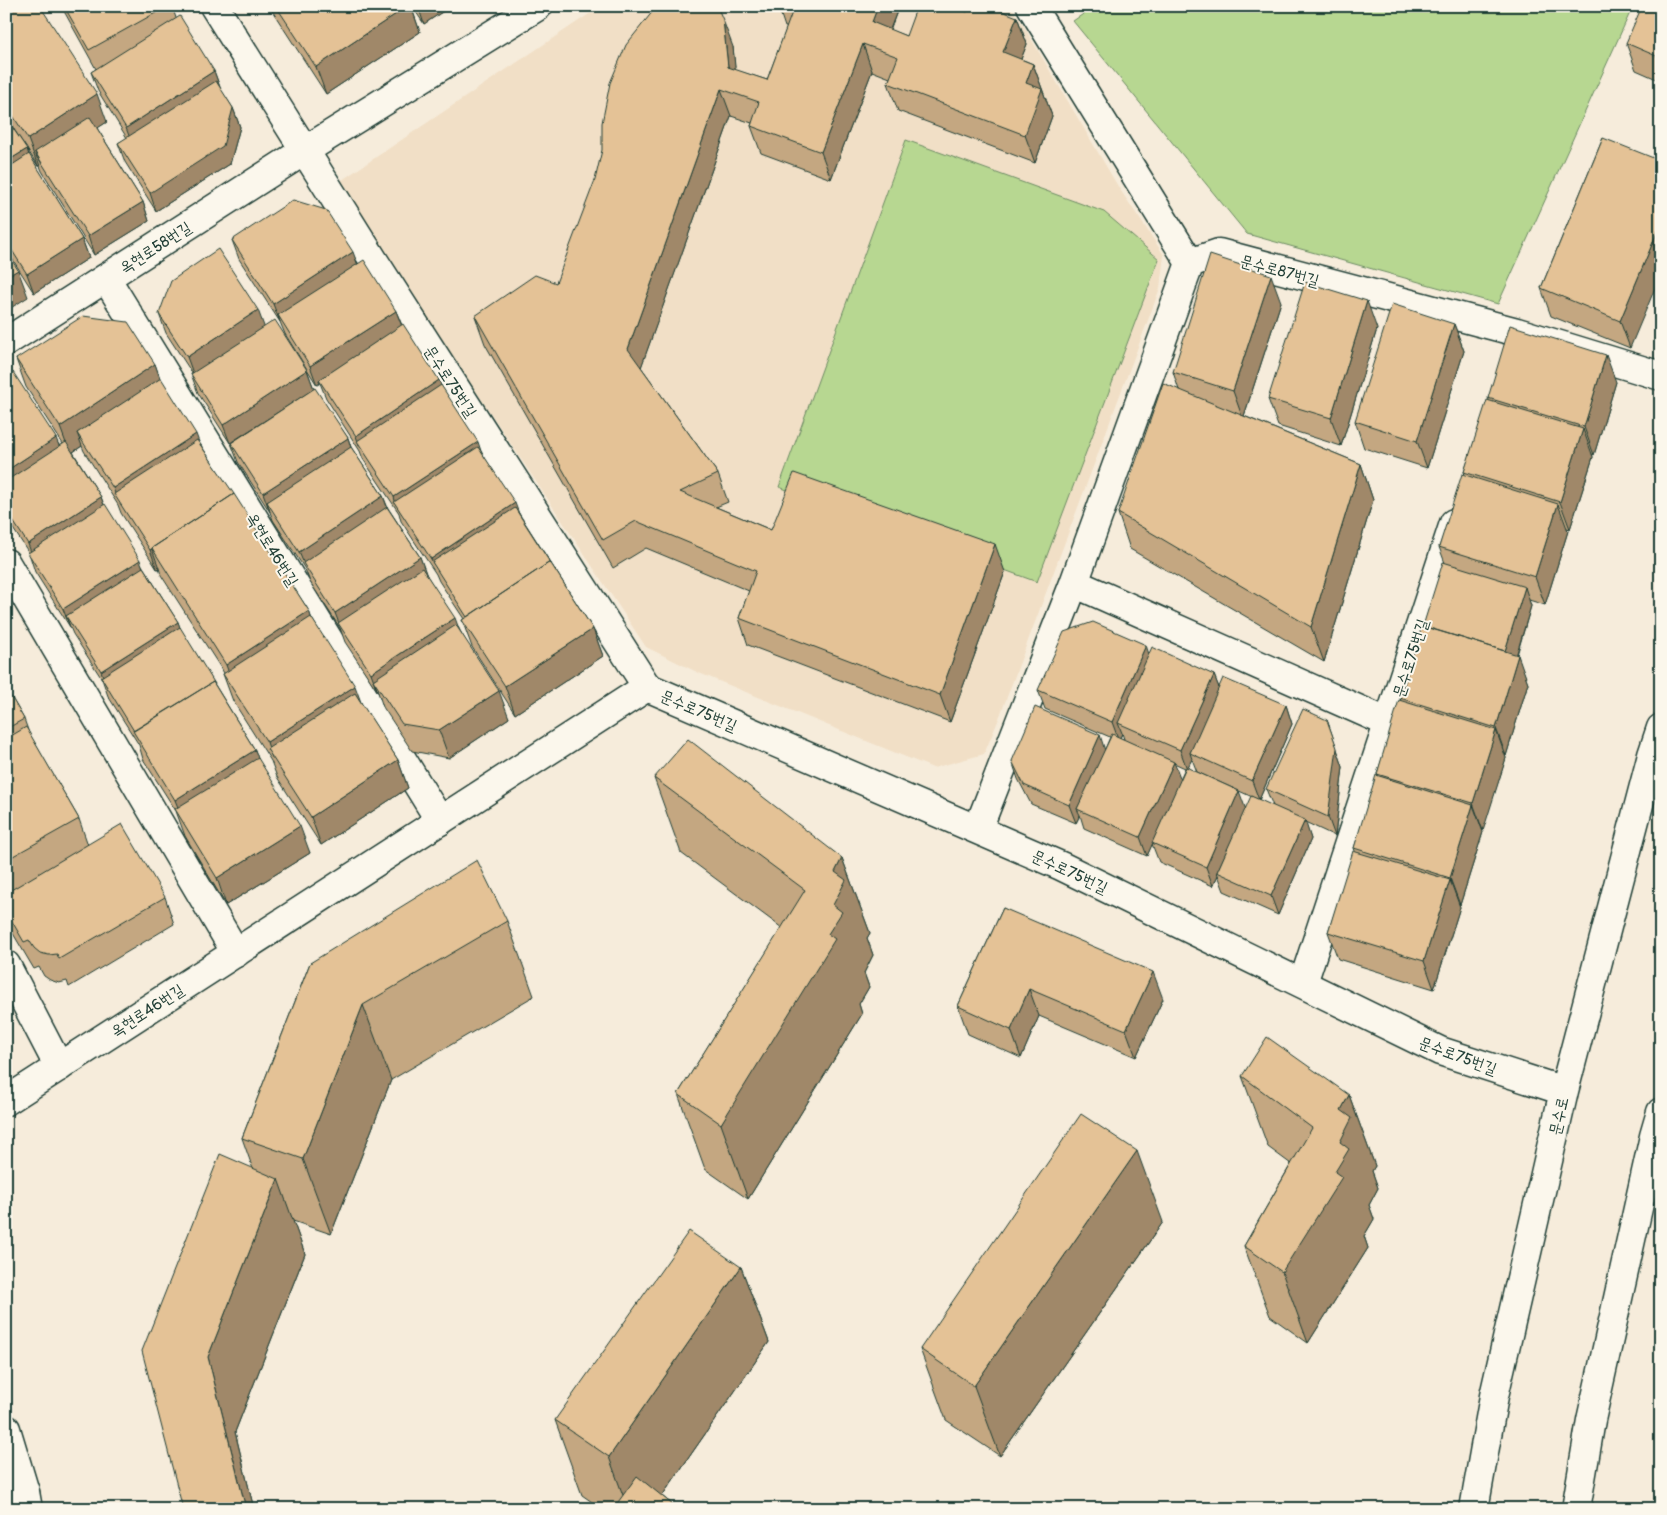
<svg xmlns="http://www.w3.org/2000/svg" width="1667" height="1515" font-family="Pangolin,'Poor Story',sans-serif">
<style>
.built{fill:#f1dfc6}
.green{fill:#b7d791;stroke:#6b8a62}
.lines{fill:none;stroke-linecap:round;stroke-linejoin:round}
.street-casing{stroke:#1f3d34;stroke-width:31}
.secondary-casing{stroke:#1f3d34;stroke-width:31}
.street{stroke:#fbf7ec;stroke-width:28}
.secondary{stroke:#fbf7ec;stroke-width:28}
.wall{fill:#c4a781;stroke:#1f3d34;fill-rule:evenodd}
.shaded-wall{fill:#a08869;stroke:#1f3d34}
.building{fill:#e4c296;stroke:#1f3d34}
.labels{text-anchor:middle;stroke-width:4;stroke-linejoin:round;paint-order:stroke}
.street-label{font-size:16px;fill:#1f3d34;stroke:#fbf7ec}
</style>
<rect width="100%" height="100%" fill="#f6ecdb"/>
<filter id="ink" filterUnits="userSpaceOnUse"><feTurbulence type="fractalNoise" baseFrequency=".02" numOctaves="2"/><feDisplacementMap in="SourceGraphic" scale="10" xChannelSelector="R" yChannelSelector="G"/><feConvolveMatrix kernelMatrix="1 2 1 2 8 2 1 2 1" color-interpolation-filters="sRGB"/></filter>
<g filter="url(#ink)">
<path class="built" d="M601,6H1010L1020,20L1119,188L1164,255L1160,288L998,721L984,754L933,768L699,673L646,647L382,250L339,182Z"/>
<path class="green" d="M1095,6H1633L1498,304L1247,234L1073,21Z
M906,140L1104,212L1159,259L1037,582L779,487Z"/>
<g class="lines">
<g class="street-casing">
<path id="street" d="M214,6L374,261L647,687
M1031,6L1190,263L1219,253L1517,332L1661,376
M106,278L440,821
M6,563L236,953
M1074,583L1389,723
M978,829L1074,583L1190,263
M6,965L59,1067
M1303,983L1454,523
M6,1503L25,1492"/>
</g>
<g class="secondary-casing">
<path id="secondary" d="M6,342L304,151L538,6
M6,1101L647,687L1061,866L1440,1051L1564,1091
M6,1429L25,1492L28,1509
M1474,1509L1494,1396L1564,1091L1652,755L1661,728
M1576,1509L1591,1420L1654,1136L1661,1112"/>
</g>
<use href="#street" class="street"/>
<use href="#secondary" class="secondary"/>
</g>
<path class="wall" d="M6,6L107,122L97,128L143,202L149,221L94,255L42,171L40,166H38L6,117Z
M62,6H172L176,18L214,71L221,90L233,108L240,127L230,164L156,211L125,162L118,143L127,138L98,91L91,72L96,69L65,13Z
M269,6H411L420,32L326,94Z
M412,6H451L424,24Z
M778,6H899L890,30L906,36L967,12L1017,17L1027,44L1021,59L1033,64L1052,116L1035,163L898,111L888,83L890,78L872,71L831,179L761,153L751,126L752,123L731,116L641,367L718,474L728,502L716,507L771,530L1005,572L950,722L748,645L739,618L749,591L646,548L613,568L485,344L475,316L556,283L733,47L735,70L767,80L787,27H785Z
M1661,6V81L1636,70L1626,43Z
M6,118L82,239L89,258L34,293L6,249Z
M1603,138L1630,348L1551,316L1541,288Z
M232,240L358,264L396,311L402,325L441,386L520,515L593,629L603,656L515,714L472,647L462,620L464,619L439,581L436,574L401,521L399,513L363,459L360,451L326,398L320,383L317,385L285,334L280,322L239,259Z
M1281,302L1244,416L1361,464L1373,500L1324,662L1130,549L1118,513L1179,390L1173,372Z
M159,314L264,327L307,370L314,389L348,438L351,447L383,496L388,508L420,557L426,574L458,627L509,718L449,758L412,751L383,707L378,692L345,642L340,628L310,582L305,569L273,520L270,512L238,462L231,443L292,403L230,443L198,393L191,374L192,373L166,333Z
M1454,324L1464,351L1427,468L1364,448L1355,421Z
M1377,329L1341,446L1278,426L1268,399Z
M16,359L155,364L160,379L199,442L309,611L311,617L361,703L398,760L408,788L321,845L277,777L271,761L233,701L223,674L224,673L161,575L159,568L157,569L121,513L118,505L84,451L82,446L73,452L101,497L104,505L178,622L180,628L255,750L258,759L310,853L226,905L185,836L176,811L143,759L139,745L108,696L102,679L73,634L70,627L35,572L29,553L6,518V377L60,446L63,444L26,387Z
M1616,382L1594,455L1592,454L1593,457L1570,529L1567,528L1568,531L1545,605L1529,600L1531,606L1517,655L1528,683L1506,756L1505,755L1506,758L1482,831L1483,832L1460,905H1459L1460,907L1434,989L1338,959L1328,932L1355,851L1354,848L1378,776L1377,774L1401,701L1400,698L1445,563L1439,547L1465,475L1464,472L1489,400L1488,398Z
M1149,654L1214,675L1219,688L1286,705L1292,724L1259,800L1197,772L1192,759L1187,768L1246,808L1273,806L1266,789L1327,720L1343,767L1335,836L1305,822L1311,839L1278,915L1224,891L1218,875L1213,886L1159,862L1152,844L1147,856L1084,828L1080,815L1076,823L1031,804L1018,779L1012,761L1105,749L1110,737L1045,709L1038,690ZM1122,733L1124,739L1120,738ZM1174,763L1185,768L1180,779Z
M6,688L24,719L29,733L79,819L88,845L165,897L174,924L69,987L67,981L59,983L50,980L44,976L39,967L34,969L8,925L6,919Z
M654,778L842,858L870,933L867,938L873,955L864,973L869,987L859,1004L862,1014L748,1199L705,1169L678,1094L782,928L681,853Z
M1003,908L1163,999L1136,1057L1039,1016L1021,1058L968,1034L958,1006Z
M507,921L534,996L391,1080L331,1234L293,1221L305,1254L235,1432L254,1509H183L253,1169L242,1138L310,963Z
M1242,1076L1349,1095L1375,1166L1372,1171L1378,1188L1369,1205L1374,1219L1364,1236L1368,1248L1308,1343L1270,1316L1244,1246L1291,1164L1268,1147Z
M1163,1222L1000,1456L946,1420L920,1349Z
M741,1267L769,1342L662,1496L678,1509H602L582,1495L555,1420Z"/>
<path class="shaded-wall" d="M408,6H411L420,32L326,94L316,67Z
M418,6H451L424,24Z
M878,6H899L882,50L872,22Z
M1017,17L1027,44L1013,79L1003,52Z
M723,20L733,47L738,95L728,67Z
M863,44L872,71L831,179L821,152Z
M1033,64L1052,116L1035,163L1025,135L1026,83Z
M214,71L221,90L133,146L126,128Z
M721,89L731,116L638,376L628,349Z
M97,94L107,122L42,164L35,152L40,166H38L28,139Z
M233,108L240,127L230,164L156,211L150,193Z
M27,149L33,168L6,186V162Z
M143,202L149,221L94,255L88,236Z
M1661,223V274L1630,348L1620,321Z
M82,239L89,258L34,293L27,274Z
M353,252L360,271L278,315L280,322L273,304Z
M18,270L28,297L6,311V277Z
M1271,275L1281,302L1243,419L1233,391Z
M1367,301L1377,329L1341,446L1331,418Z
M258,310L265,329L194,376L187,357Z
M396,311L403,329L319,380L320,383L317,385L310,366Z
M1454,324L1464,351L1427,468L1417,441Z
M1606,355L1616,382L1594,455L1584,427Z
M155,364L165,392L77,433L82,446L70,454L60,427Z
M307,370L314,389L230,443L223,425Z
M439,380L446,399L359,445L356,436Z
M1583,429L1593,457L1570,529L1560,502Z
M196,434L203,453L116,496L113,488Z
M56,438L63,456L6,494V471Z
M348,438L354,457L267,502L270,512L263,493Z
M478,442L484,460L396,505L394,497Z
M1361,464L1373,500L1324,662L1311,627Z
M383,496L390,515L304,564L299,552Z
M101,497L108,516L35,563L28,544Z
M515,503L522,522L434,565L431,559Z
M1558,504L1568,531L1545,605L1535,577Z
M995,544L1005,572L950,722L940,695Z
M152,549L159,568L157,569L150,550Z
M420,557L427,576L340,626L335,613Z
M140,560L147,578L66,616L70,627L63,609Z
M1525,587L1531,606L1511,673L1504,654Z
M309,611L319,639L236,692L226,665Z
M455,618L462,637L373,680L378,692L371,673Z
M178,622L185,641L108,690L101,671Z
M593,629L603,656L515,714L505,686Z
M1146,645L1152,664L1118,723L1122,733L1119,741L1112,722Z
M1518,655L1528,683L1506,756L1496,728Z
M1214,675L1221,693L1190,753L1192,759L1187,769L1180,750Z
M355,686L365,713L272,758L267,742Z
M499,691L509,718L449,758L439,730Z
M1286,705L1292,724L1259,800L1252,781Z
M1327,720L1343,767L1335,836L1328,817Z
M1496,730L1506,758L1483,831L1473,803Z
M1100,735L1106,754L1077,809L1080,815L1076,823L1069,805Z
M255,750L265,777L185,825L175,800Z
M398,760L408,788L321,845L311,817Z
M1174,762L1181,780L1147,856L1140,837Z
M1239,791L1246,810L1217,872L1218,875L1213,886L1206,867Z
M1473,805L1483,832L1460,905L1450,878Z
M1305,820L1311,839L1278,915L1271,896Z
M300,826L310,853L226,905L217,878Z
M842,858L870,933L867,938L873,955L864,973L869,987L859,1004L862,1014L748,1199L721,1124L828,934L835,872Z
M1450,880L1460,907L1434,989L1424,961Z
M1153,972L1163,999L1136,1057L1126,1030Z
M1029,989L1039,1016L1021,1058L1011,1030Z
M363,1005L391,1080L331,1234L303,1159Z
M1349,1095L1375,1166L1372,1171L1378,1188L1369,1205L1374,1219L1364,1236L1368,1248L1308,1343L1282,1272L1335,1172L1340,1142L1341,1110Z
M1137,1151L1163,1222L1000,1456L974,1386Z
M278,1179L305,1254L235,1432L254,1509H246L208,1357Z
M741,1267L769,1342L653,1509H628L609,1457Z"/>
<path class="building" d="M6,6H40L97,94L28,139L6,105Z
M64,6H168L89,50Z
M276,6H408L316,67Z
M657,6H717L723,20L728,67L767,80L794,7L792,6H878L872,22L906,36L917,6H951L967,12L969,6H990L1017,17L1003,52L1033,64L1026,83L1042,89L1025,135L888,83L898,57L863,44L821,152L751,126L759,102L721,89L628,349L718,474L680,492L771,530L794,473L995,544L940,695L739,618L756,571L636,521L603,540L475,316L535,275L556,283L595,180L602,150V123L610,83L626,45Z
M1642,6H1661V58L1626,43Z
M180,16L214,71L126,128L91,72Z
M216,81L233,108L223,146L150,193L118,143Z
M90,117L143,202L88,236L35,152Z
M6,118L27,149L6,162Z
M1603,138L1661,161V223L1620,321L1541,288Z
M29,154L82,239L27,274L6,241V169Z
M293,200L326,210L353,252L273,304L232,240Z
M218,249L258,310L187,357L159,314L171,281Z
M6,251L18,270L6,277Z
M1210,255L1271,275L1233,391L1173,372Z
M364,260L396,311L310,366L278,315Z
M1305,282L1367,301L1331,418L1268,399Z
M1392,304L1454,324L1417,441L1355,421Z
M83,316L128,322L155,364L60,427L16,359Z
M275,320L307,370L223,425L191,374Z
M403,324L439,380L356,436L319,380Z
M1510,325L1606,355L1584,427L1488,398Z
M13,372L56,438L6,471V377Z
M161,378L196,434L113,488L77,433Z
M1163,383L1361,464L1311,627L1118,513Z
M441,385L478,442L394,497L357,441Z
M315,388L348,438L263,493L231,443Z
M1487,400L1583,429L1560,502L1464,472Z
M197,440L234,494L152,548V549L150,550L114,494Z
M66,442L101,497L28,544L6,510V481Z
M351,447L383,496L299,552L267,502Z
M478,447L515,503L431,559L394,502Z
M1462,474L1558,504L1535,577L1439,547Z
M234,494L309,611L226,665L152,548Z
M105,504L140,560L63,609L28,553Z
M387,507L420,557L335,613L303,563Z
M515,508L551,564L550,562L467,617L432,562Z
M550,562L593,629L505,686L462,620Z
M1443,562L1525,587L1505,651L1423,626Z
M143,567L178,622L101,671L66,616Z
M422,568L455,618L371,673L338,623Z
M311,617L355,686L267,742L223,674Z
M1093,622L1146,645L1112,722L1038,690L1064,632Z
M456,625L499,691L439,730L402,724L373,680Z
M1422,626L1518,655L1496,728L1400,698Z
M180,627L215,684L213,682L134,731L101,677Z
M1152,647L1214,675L1180,750L1118,723Z
M1223,678L1286,705L1252,781L1190,753Z
M213,682L255,750L175,800L133,731Z
M6,688L24,719L6,729Z
M355,693L398,760L311,817L267,749Z
M1399,700L1496,730L1473,803L1377,774Z
M1035,707L1100,735L1069,805L1024,785L1012,761Z
M1303,709L1327,720L1337,748L1328,817L1266,789Z
M26,727L79,819L6,860V739Z
M1112,734L1174,762L1140,837L1077,809Z
M688,739L842,858L835,872L846,880L833,905L842,912L828,934L835,939L721,1124L678,1094L805,890L654,778Z
M258,758L300,826L217,878L175,809Z
M1186,767L1239,791L1206,867L1152,843Z
M1376,775L1473,805L1450,878L1354,848Z
M1251,796L1305,820L1271,896L1217,872Z
M122,824L165,897L59,959L57,954L49,955L40,953L34,948L29,940L24,942L6,911V893Z
M1353,851L1450,880L1424,961L1328,932Z
M477,860L507,921L363,1005L303,1159L242,1138L310,963Z
M1003,908L1153,972L1126,1030L1029,989L1011,1030L958,1006Z
M1267,1037L1349,1095L1341,1110L1352,1118L1340,1142L1349,1149L1335,1172L1342,1177L1282,1272L1244,1246L1312,1128L1242,1076Z
M1081,1114L1137,1151L974,1386L920,1349Z
M220,1154L278,1179L208,1357L246,1509H183L142,1351Z
M689,1231L741,1267L609,1457L555,1420Z
M637,1476L678,1509H613Z"/>
</g>
<g class="labels">
<g class="street-label">
<text transform="translate(155 247) rotate(-33)" y="6">옥현로58번길</text>
<text transform="translate(1280 270) rotate(15)" y="6">문수로87번길</text>
<text transform="translate(451 381) rotate(57)" y="6">문수로75번길</text>
<text transform="translate(273 549) rotate(58)" y="6">옥현로46번길</text>
<text transform="translate(1410 658) rotate(-72)" y="6">문수로75번길</text>
<text transform="translate(699 710) rotate(23)" y="6">문수로75번길</text>
<text transform="translate(1070 871) rotate(25)" y="6">문수로75번길</text>
<text transform="translate(147 1010) rotate(-33)" y="6">옥현로46번길</text>
<text transform="translate(1458 1055) rotate(20)" y="6">문수로75번길</text>
<text transform="translate(1558 1116) rotate(-77)" y="6">문수로</text>
</g>
</g>
<rect width="1667" height="1515" fill="none" stroke="#fbf7ec" stroke-width="25"/>
<rect x="12" y="12" width="1642" height="1490" fill="none" stroke="#1f3d34" stroke-width="2" filter="url(#ink)"/>
</svg>
